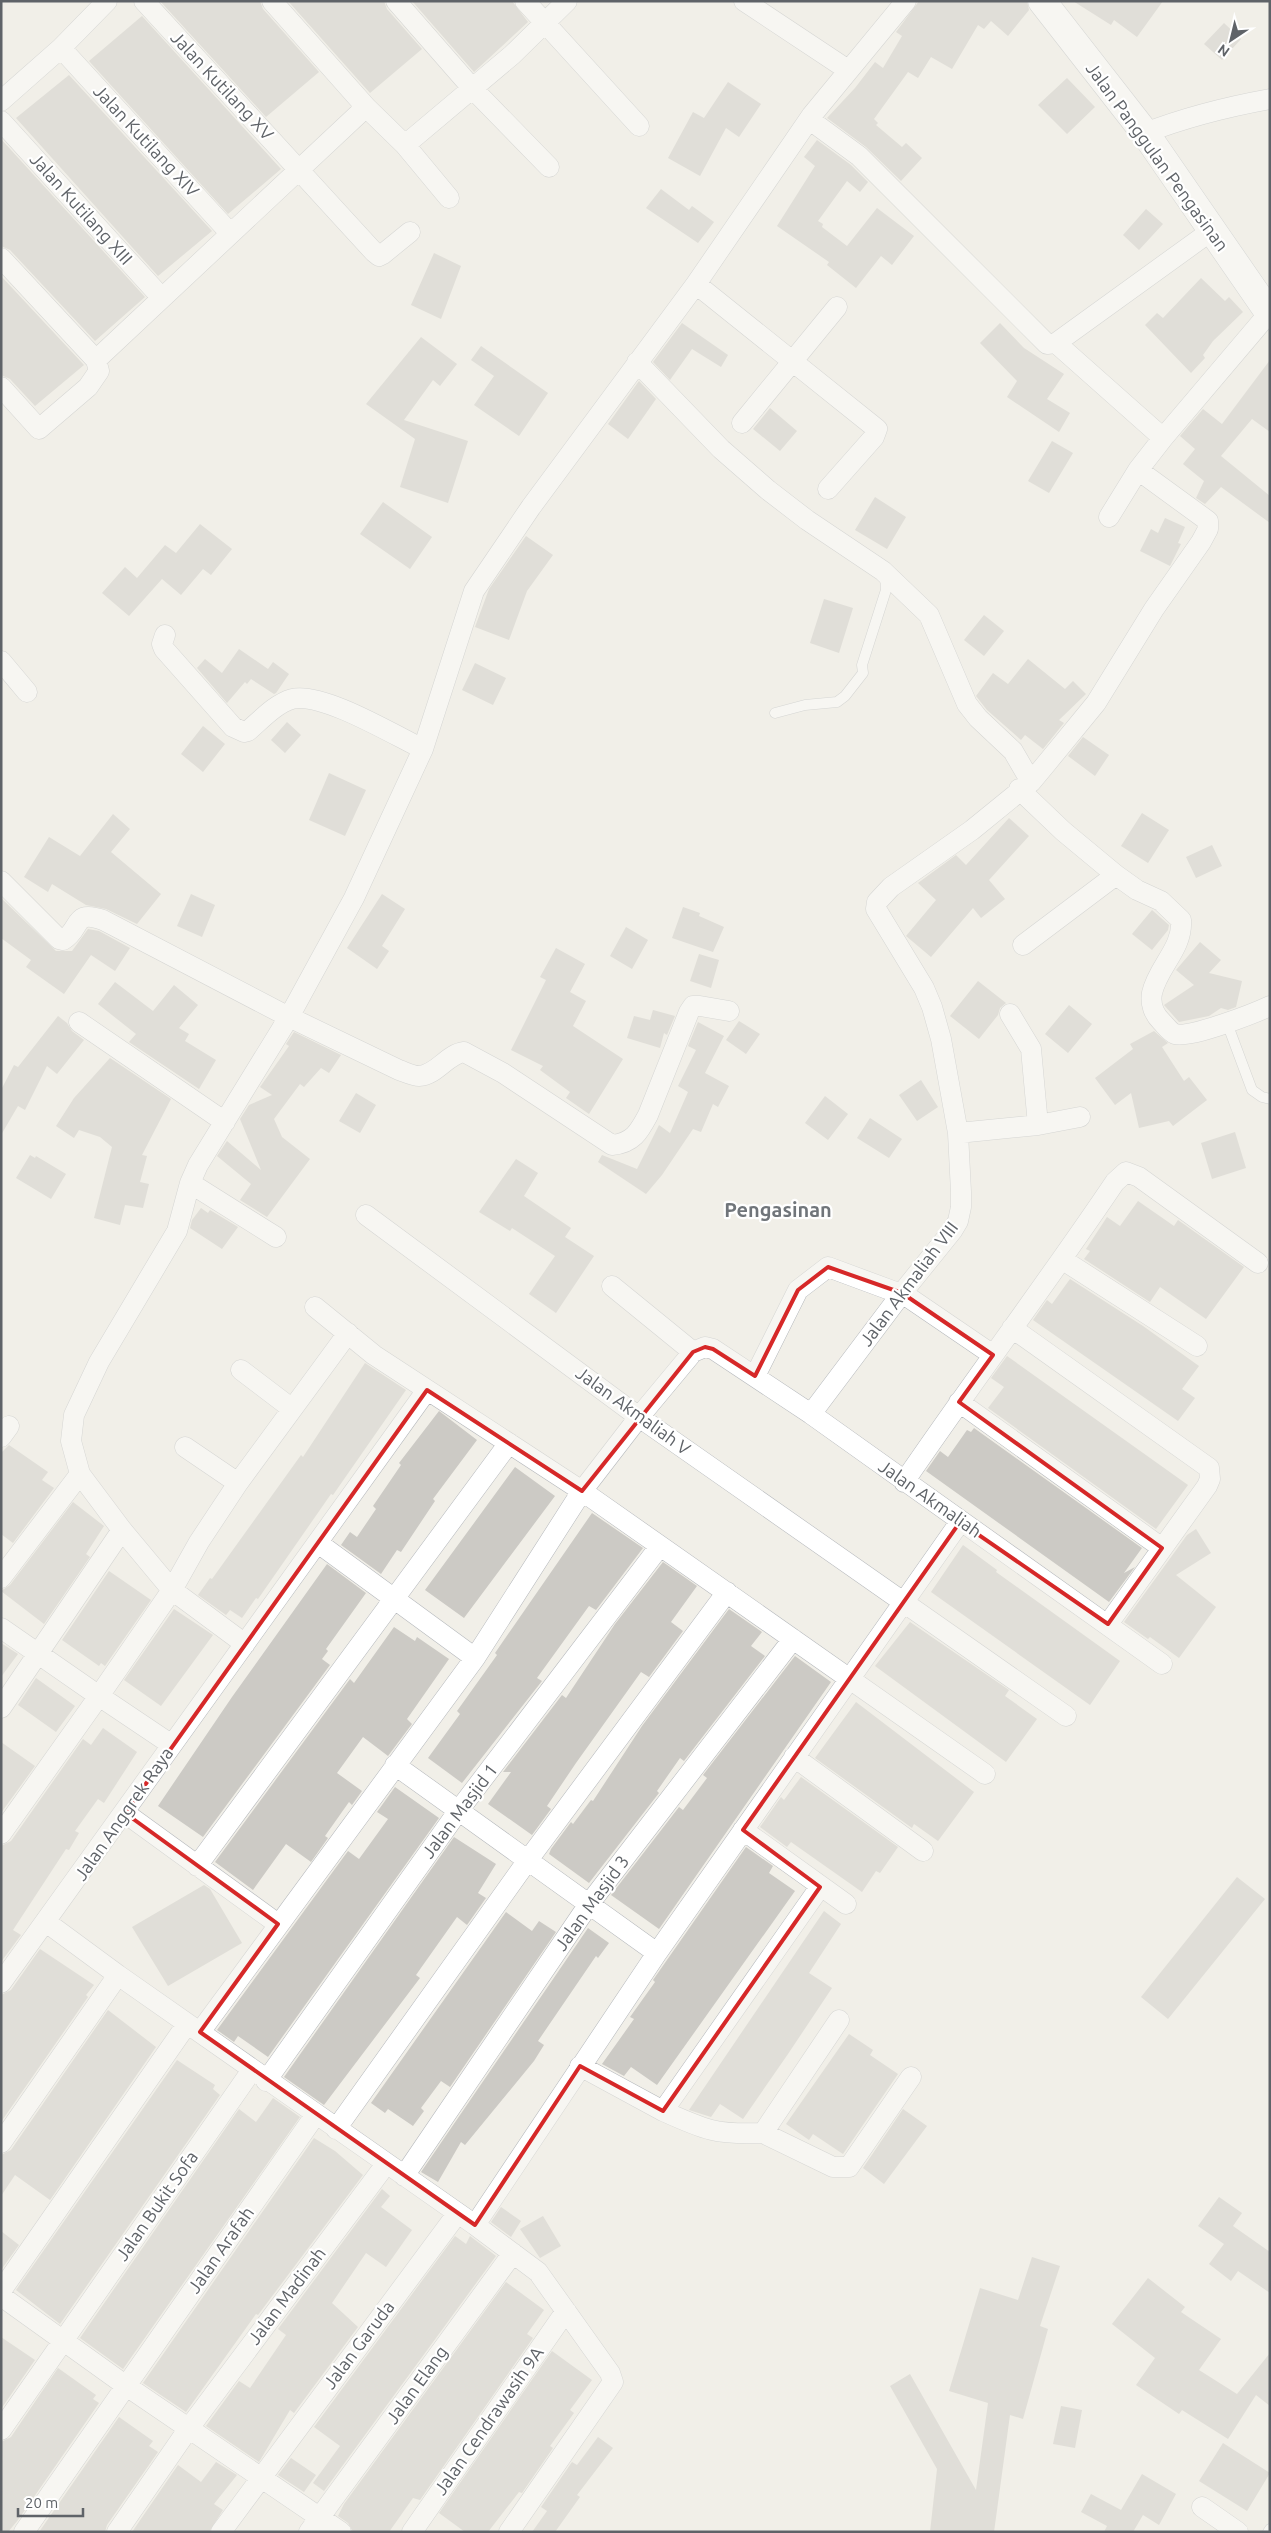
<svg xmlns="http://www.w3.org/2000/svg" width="1271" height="2533" font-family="Ubuntu,sans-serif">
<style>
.building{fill:#cccac5}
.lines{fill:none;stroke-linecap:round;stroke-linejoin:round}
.lane-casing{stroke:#b5b8bc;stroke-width:11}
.street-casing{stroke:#b5b8bc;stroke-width:21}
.secondary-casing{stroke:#b6babf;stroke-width:29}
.lane{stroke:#fff;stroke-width:10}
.street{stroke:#fff;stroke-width:20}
.secondary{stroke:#fff;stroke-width:28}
.marked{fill:none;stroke:#d62828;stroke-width:4;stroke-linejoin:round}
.labels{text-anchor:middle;stroke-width:4.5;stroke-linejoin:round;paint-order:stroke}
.street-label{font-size:18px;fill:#5f6368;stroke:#fff}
.quarter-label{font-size:20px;font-weight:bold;fill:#70757a;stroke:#fff}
</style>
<rect width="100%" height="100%" fill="#f1efe8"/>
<path class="building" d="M160,1H260L263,9L319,72L266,117Z
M288,1H384L387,9L422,49L370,93Z
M412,1H512L528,22L474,72Z
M919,1H1027L1029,10L1008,36L991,21L984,29L978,25L952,69L931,57L918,78L908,72L874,119L878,123L876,125L902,147L906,143L922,158L901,181L866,147L827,118L855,88L875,62L883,68L902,36L896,32Z
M1073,1H1163L1137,37L1114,20L1111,25Z
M142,16L281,169L228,214L89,61Z
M1224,23L1241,39L1222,60L1204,44Z
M69,75L212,231L158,276L16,118Z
M1067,78L1095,107L1067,134L1038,105Z
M728,82L761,104L739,137L726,128L700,176L668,158L693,112L704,118Z
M1,139L145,297L95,341L10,250L1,246Z
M817,140L851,165L868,182L860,192L847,181L818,221L823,224L822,227L847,246L877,208L914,236L892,265L881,256L856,288L827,265L829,262L777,226L815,166L804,157Z
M661,189L689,210L692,206L714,222L698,243L646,208Z
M1146,209L1163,224L1139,250L1123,235Z
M434,253L461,266L441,319L411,305Z
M1,276L84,365L35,406L10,379L1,375Z
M1201,278L1225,301L1229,297L1243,312L1213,341L1203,355L1205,358L1191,373L1145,325L1157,313L1163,318Z
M682,323L728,355L721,367L692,349L670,380L653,362Z
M1000,323L1024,348L1064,374L1047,399L1070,413L1059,432L1007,397L1017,381L980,343Z
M421,337L457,364L440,386L433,380L404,420L468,441L448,503L400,487L415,439L366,404Z
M481,346L548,393L519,436L474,405L494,376L471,360Z
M1270,360V432L1252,419L1221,456L1270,496V523L1221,487L1205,504L1196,498L1204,481L1183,464L1195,449L1180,436L1203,409L1222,424Z
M639,381L656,399L628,439L608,424Z
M770,408L797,431L780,451L753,429Z
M1052,441L1073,453L1049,493L1028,481Z
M875,497L906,517L887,549L855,530Z
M383,502L432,537L410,569L360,534Z
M1165,518L1185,527L1178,543L1181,544L1170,566L1140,551L1151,529L1158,533Z
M200,524L232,549L211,575L203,569L181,595L162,579L129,616L102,593L125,567L137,578L165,545L176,553Z
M526,536L553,555L527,591L509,640L475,627L489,589Z
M824,599L853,608L839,653L810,643Z
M984,615L1004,631L984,656L964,640Z
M239,649L268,669L273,662L289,674L276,693L274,694L251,679L247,684L245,682L227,703L197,668L205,659L222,673Z
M1028,659L1065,689L1073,681L1086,694L1059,720L1064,723L1043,749L1025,735L1021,740L987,710L976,696L993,673L1008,684Z
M475,663L506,678L493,705L462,690Z
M287,722L301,735L285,753L271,740Z
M203,726L225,744L203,772L181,754Z
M1083,737L1109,755L1095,776L1068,756Z
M329,773L366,790L345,836L309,820Z
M1142,813L1169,830L1148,863L1121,846Z
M113,814L130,829L111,852L161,894L137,924L106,909L86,905L52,884L48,892L24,877L49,837L80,856Z
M1009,818L1029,836L989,880L1005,899L981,918L973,908L931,957L906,936L936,900L918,883L956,855L966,865Z
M1212,845L1222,866L1196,878L1186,857Z
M191,894L215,905L202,937L177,926Z
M382,894L405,909L382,946L389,951L377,969L347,948Z
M1,898L56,951H72L88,929L99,931L130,948L115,971L91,955L64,994L26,967L31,960L1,938Z
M683,907L700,913L699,916L724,927L713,952L672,938Z
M1152,910L1169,925L1168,930L1152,950L1132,934Z
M626,927L648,940L632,969L610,956Z
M1200,942L1221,960L1209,973L1242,981L1236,1007L1228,1010L1221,1008L1209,1016L1179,1022L1164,1005L1194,985L1176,970Z
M556,948L585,964L570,992L586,1001L573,1026L623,1059L589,1114L566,1098L570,1092L540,1070L543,1066L511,1050L546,980L540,977Z
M699,954L719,960L711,988L690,981Z
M978,981L1006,1003L1000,1008L998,1015L979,1039L950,1016Z
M115,982L153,1011L174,985L198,1005L179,1028L189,1034L185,1041L216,1060L199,1089L129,1042L136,1034L98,1004Z
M1069,1005L1092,1024L1068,1053L1045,1034Z
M653,1010L675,1016L667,1035L664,1033L660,1048L627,1038L634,1016L650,1020Z
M58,1016L67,1023L72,1031L84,1040L57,1074L47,1066L25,1110L18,1106L1,1135V1090L14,1065L18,1067Z
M739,1021L760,1034L746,1054L726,1040Z
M698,1022L724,1036L705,1073L729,1086L718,1107L713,1104L701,1132L693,1129L662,1175L646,1194L598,1162L602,1155L637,1169L659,1125L670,1133L688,1092L678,1086L696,1050L688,1046Z
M1154,1031L1168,1043L1162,1047L1184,1081L1189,1077L1207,1100L1173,1126L1169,1121L1139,1128L1131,1093L1115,1105L1095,1078L1133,1049L1130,1044Z
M294,1032L341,1055L329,1073L321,1068L304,1087L300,1084L274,1119L282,1137L310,1159L267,1217L240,1200L251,1184L217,1156L227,1141L261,1170L240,1119L249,1105L272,1095L260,1087L289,1046L286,1044Z
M110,1058L171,1099L142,1155L147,1156L140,1182L149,1184L143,1208L125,1205L120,1225L94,1218L112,1147L100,1137L79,1130L74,1138L56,1126L74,1098Z
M921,1080L938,1107L917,1121L899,1095Z
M356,1093L376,1105L360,1133L339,1121Z
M825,1096L848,1114L828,1140L805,1123Z
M870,1118L902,1139L889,1158L857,1138Z
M1235,1132L1246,1168L1212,1179L1201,1143Z
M30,1155L35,1158L36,1156L66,1174L51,1199L16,1178Z
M516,1159L538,1173L524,1196L571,1228L565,1237L594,1256L556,1313L529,1294L555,1256L512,1228L510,1231L479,1212Z
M1138,1201L1174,1226L1178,1220L1244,1267L1206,1319L1160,1287L1150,1302L1084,1259L1090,1251L1086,1249L1107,1217L1120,1226Z
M201,1208L208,1213L210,1210L238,1227L222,1249L190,1228L192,1220Z
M1070,1279L1143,1326L1199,1366L1182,1389L1195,1398L1178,1421L1033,1320L1047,1300L1052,1304Z
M1007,1356L1188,1485L1156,1529L988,1408L1004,1387L991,1378Z
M365,1363L406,1390L333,1495L331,1494L258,1599L256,1598L242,1618L230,1610L226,1615L198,1595L210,1578L212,1579L301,1455L303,1457Z
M439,1411L477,1440L433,1499L435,1501L401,1552L397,1550L381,1574L341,1545L350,1532L357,1537L376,1509L373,1506L401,1465L399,1463Z
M974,1428L1142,1548L1124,1573L1135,1567L1109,1602L926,1471L940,1451L948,1457L967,1430L971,1432Z
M9,1445L48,1472L42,1480L54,1488L13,1543L1,1534V1453Z
M515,1467L555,1496L464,1618L425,1590Z
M73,1502L104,1526L86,1554L90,1557L44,1624L1,1591L10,1585Z
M592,1513L643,1548L596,1610L589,1606L537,1678L542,1681L462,1783L428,1758L460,1714L457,1711L497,1655L495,1653Z
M1196,1529L1211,1553L1176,1575L1216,1607L1179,1658L1150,1637L1148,1639L1124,1622L1187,1535Z
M963,1545L997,1570L996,1572L1120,1661L1090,1705L931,1592Z
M663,1562L697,1586L671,1622L683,1631L649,1677L641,1672L576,1763L547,1806L551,1809L532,1835L488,1804L511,1772H503L562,1695L566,1698L615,1624Z
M327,1564L366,1593L326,1649L328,1651L322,1659L330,1665L203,1837L158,1806L232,1697Z
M109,1571L151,1600L105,1666L101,1663L99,1666L62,1640Z
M174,1609L213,1635L161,1706L124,1680Z
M729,1609L762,1632L751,1646L765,1656L684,1761L680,1758L657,1791L659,1793L589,1883L549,1854L551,1849L571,1822L573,1824L591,1800L593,1801L642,1726Z
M910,1622L1009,1690L1005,1696L1037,1719L1006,1762L875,1666Z
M394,1627L415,1641L417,1637L449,1659L407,1719L412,1724L388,1756L363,1737L337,1773L362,1791L352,1805L349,1802L325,1836L328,1838L311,1862L286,1844L253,1890L215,1862L350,1679L354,1683Z
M1,1643L18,1654L1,1677Z
M795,1656L831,1682L659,1929L611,1895L679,1807L683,1810L707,1778L703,1775Z
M36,1678L75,1706L56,1732L18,1705Z
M856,1702L974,1792L938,1841L914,1824L912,1828L815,1758Z
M103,1728L137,1752L104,1803L98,1799L75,1831L79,1833L69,1850L66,1849L13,1930L21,1935L1,1962V1846L11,1841L83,1739L91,1745Z
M1,1742L35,1766L1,1813Z
M801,1777L898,1847L880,1873L876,1871L862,1892L791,1842L787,1847L760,1827L781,1797L784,1800Z
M395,1787L439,1818L268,2057L238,2036L234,2042L217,2030L348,1851L359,1859L388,1819L377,1812Z
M454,1837L496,1864L478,1893L486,1898L467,1925L457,1917L416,1975L420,1978L324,2105L284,2077Z
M746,1847L773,1866L769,1873L795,1891L657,2085L631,2067L624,2076L602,2064L634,2019L630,2017L655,1982L653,1980Z
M1237,1877L1265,1899L1168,2019L1141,1997Z
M204,1885L210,1889L242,1943L168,1986L132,1927Z
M824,1911L841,1924L809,1973L832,1988L788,2054L743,2119L720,2104L711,2117L689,2110Z
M506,1912L532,1931L539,1921L556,1932L450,2087L441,2081L421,2108L424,2111L413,2126L388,2109L385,2113L371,2103Z
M588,1928L609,1943L598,1958L596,1956L538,2041L544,2045L534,2061L465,2145L461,2142L438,2182L421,2172Z
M40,1949L94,1985L86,1995L88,1997L1,2122V1995L11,1990Z
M108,2010L156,2047L50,2200L15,2175L1,2196V2155L11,2150Z
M849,2034L873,2050L870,2055L898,2074L843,2154L813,2134L809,2140L786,2124Z
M177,2060L215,2085L213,2089L220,2095L60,2324L16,2290Z
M273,2098L300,2117L123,2369L80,2338L239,2109L256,2122Z
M903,2109L927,2126L884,2184L863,2168Z
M314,2138L335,2151L363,2175L258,2315L256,2314L186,2412L143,2383Z
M382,2189L390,2196L381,2207L412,2230L386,2267L366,2253L332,2303L358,2327L294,2413L290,2410L259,2462L206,2426L239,2381L250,2388L286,2335L278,2329Z
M1219,2197L1242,2213L1233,2226L1270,2252V2293L1238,2271L1231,2281L1209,2264L1224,2244L1198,2226Z
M501,2207L521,2221L511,2237L491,2222Z
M543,2216L561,2246L540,2258L520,2229Z
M1,2231L19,2245L1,2270Z
M455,2236L466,2244L470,2236L496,2256L324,2491L313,2483L340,2446L314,2427Z
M1032,2257L1060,2266L1040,2326L1048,2329L1023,2419L1010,2415L994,2532H930L937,2469L890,2386L910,2374L976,2490L988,2403L949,2391L980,2288L1018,2300Z
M1148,2278L1185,2307L1181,2312L1221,2339L1199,2370L1237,2394L1270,2353V2406L1256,2395L1228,2439L1182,2410L1179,2414L1136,2385L1155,2358L1112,2324Z
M506,2282L544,2310L527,2334L533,2338L420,2500L413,2498L389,2532H353L348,2523L338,2516L344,2504Z
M1,2337L35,2360L1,2409Z
M552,2351L592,2380L570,2410L574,2413L550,2446L553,2448L522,2493L519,2492L488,2532H465L439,2513Z
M58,2368L96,2395L93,2399L99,2403L18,2520L8,2532H1V2442L11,2437Z
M1061,2406L1082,2410L1075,2448L1053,2444Z
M119,2417L153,2441L149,2446L158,2452L107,2525L105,2532H39Z
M598,2437L613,2448L577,2495L580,2497L555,2532H532L547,2511L541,2507L572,2462L577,2465Z
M1223,2443L1270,2473L1247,2511L1199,2481Z
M291,2458L316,2475L304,2492L278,2475Z
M216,2462L237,2475L214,2504L223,2510L209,2532H132L178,2465L201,2482Z
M1142,2474L1176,2494L1159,2525L1143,2515L1133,2532H1104L1107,2526L1081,2512L1091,2494L1121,2510Z"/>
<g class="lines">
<g class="lane-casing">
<path id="lane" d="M775,713L805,705L837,702L845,696L863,673L862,665L886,590L885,575
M1227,1023L1252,1090L1262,1097L1270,1099
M1268,2532L1270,2529"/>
</g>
<g class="street-casing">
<path id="street" d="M144,1L374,252L379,256L383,254L410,232
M272,1L366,107
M396,1L472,88L549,167
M525,1L639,126
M744,1L848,70
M61,48L230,233
M1,101L61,48L107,1
M810,120L859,156L1047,344L1056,343L1211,231
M1,121L161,297
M1145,133C1186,117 1226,107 1270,99
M405,145L512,55L567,1
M1,258L96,360L99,371L88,387L39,429L1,387
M696,284L877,429L874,437L828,489
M1056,343L1163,438
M96,360L366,107L405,145L449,198
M637,362L721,449L768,490L807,520L883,571L929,615L967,704L978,718L1013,751L1031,782
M742,423L837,307
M1109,517L1138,470L1163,438L1269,313
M165,635L162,644L164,649L233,727L244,732L248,731C261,720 275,704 292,699C321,691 394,735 423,749
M1,661L27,692
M1019,789L1063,831L1116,875L1137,890L1161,901L1181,920C1183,949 1158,966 1152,993C1150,1004 1154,1014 1161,1021C1165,1025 1170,1032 1175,1034C1189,1039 1255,1013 1270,1006
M1,881L59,939L63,940C82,929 72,909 103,920L289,1017L399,1070C405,1072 413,1076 419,1076C437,1075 447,1054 464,1052L503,1073L612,1145C633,1143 639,1132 648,1115L689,1012L693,1006H700L729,1011
M1023,945L1116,875
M1010,1014L1031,1049L1038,1125
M79,1022L225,1122
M958,1133L1038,1125L1080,1117
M190,1183L276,1237
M366,1215L639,1417L1066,1716
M1063,1260L1197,1346
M612,1286L693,1352
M902,1293L993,1355
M315,1307L374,1355L582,1491L985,1774
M1012,1328L1209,1468L1210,1479L1207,1486L1108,1624
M241,1370L291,1408
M755,1376L798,1290L828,1267L901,1294
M959,1402L1162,1548
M811,1414L902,1293L952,1231L958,1221L961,1207V1192L958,1133L941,1039L932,1007L924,988L876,909L877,902L891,887L972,830L1031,782L1046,764L1096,703L1154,609L1201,542L1208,529V521L1138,470
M1,1437L9,1426
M185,1447L238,1483
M904,1482C973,1381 1047,1283 1115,1182L1126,1172L1139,1177L1258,1263
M318,1543L475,1658
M1,1578L80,1474
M1,1628L99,1696L172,1590L199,1542L238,1483L348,1333
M245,1644L172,1590L122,1530L80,1474L71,1441L74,1415L99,1362L177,1231L190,1183L198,1165L289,1017L354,898L423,749L474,591L531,507L696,284L812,115L906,1
M1,1708L122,1530
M794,1757L923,1851
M395,1765L657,1953
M125,1813L278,1924
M743,1830L846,1904
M1,1834L99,1696L172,1745
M197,1866L509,1443
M820,1887L663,2111C705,2130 716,2135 763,2133L839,2020
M46,1922L118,1975L475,2225L538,2272L610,2373L613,2382L509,2532
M1,1983L427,1390
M200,2032L475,1658L582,1491L639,1417L693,1352L705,1347L713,1349L811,1414L1162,1664
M580,2066L663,2111
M266,2081L459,1810L660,1546
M336,2129L528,1860L727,1592
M763,2133L833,2167H849L911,2077
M1,2143L118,1975
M404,2176L589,1904L793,1639
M475,2225L657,1953L960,1522
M1,2291L187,2024
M1,2296L125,2385L341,2532
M1,2430L252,2070
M1202,2507L1238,2532
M24,2532L316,2114
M117,2532L189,2428L386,2164
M221,2532L457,2214
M309,2532L513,2253
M412,2532L566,2311"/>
</g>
<g class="secondary-casing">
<path id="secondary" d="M1042,1L1145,133L1270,314"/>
</g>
<use href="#lane" class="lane"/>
<use href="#street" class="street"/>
<use href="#secondary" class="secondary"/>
</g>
<path d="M0 0H1271V2533H0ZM828,1267L902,1293L993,1355L959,1402L1162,1548L1108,1624L960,1522L743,1830L820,1887L663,2111L580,2066L475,2225L200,2032L278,1924L125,1813L427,1390L582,1491L693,1352L705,1347L713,1349L755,1376L798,1290Z" fill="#f1efe8" fill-opacity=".55" fill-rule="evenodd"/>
<path class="marked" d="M828,1267L902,1293L993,1355L959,1402L1162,1548L1108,1624L960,1522L743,1830L820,1887L663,2111L580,2066L475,2225L200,2032L278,1924L125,1813L427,1390L582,1491L693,1352L705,1347L713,1349L755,1376L798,1290Z"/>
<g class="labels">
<g class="street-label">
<text transform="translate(222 86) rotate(47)" y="6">Jalan Kutilang XV</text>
<text transform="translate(146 141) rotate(47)" y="6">Jalan Kutilang XIV</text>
<text transform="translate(1157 157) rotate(54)" y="6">Jalan Panggulan Pengasinan</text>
<text transform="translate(81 209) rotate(48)" y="6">Jalan Kutilang XIII</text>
<text transform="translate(909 1284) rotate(-53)" y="6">Jalan Akmaliah VIII</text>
<text transform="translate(633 1411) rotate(36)" y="6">Jalan Akmaliah V</text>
<text transform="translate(930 1499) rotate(35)" y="6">Jalan Akmaliah</text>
<text transform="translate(460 1811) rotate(-53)" y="6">Jalan Masjid 1</text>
<text transform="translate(124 1814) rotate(-55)" y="6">Jalan Anggrek Raya</text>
<text transform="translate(592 1903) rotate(-54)" y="6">Jalan Masjid 3</text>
<text transform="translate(157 2206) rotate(-55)" y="6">Jalan Bukit Sofa</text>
<text transform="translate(221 2250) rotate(-55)" y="6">Jalan Arafah</text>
<text transform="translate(287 2296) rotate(-53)" y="6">Jalan Madinah</text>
<text transform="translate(359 2345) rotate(-53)" y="6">Jalan Garuda</text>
<text transform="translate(417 2385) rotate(-54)" y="6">Jalan Elang</text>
<text transform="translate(489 2421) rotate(-55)" y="6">Jalan Cendrawasih 9A</text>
</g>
<g class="quarter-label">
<text x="778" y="1217">Pengasinan</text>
</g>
</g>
<rect width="1271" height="2533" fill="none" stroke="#5f6368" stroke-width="5"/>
<g transform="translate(1231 40) rotate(215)" stroke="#ffffff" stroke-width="4" paint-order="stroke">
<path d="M0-4L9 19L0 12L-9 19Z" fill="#5f6368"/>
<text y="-8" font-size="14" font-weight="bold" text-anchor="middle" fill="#5f6368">N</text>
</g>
<path d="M18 2508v8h65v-8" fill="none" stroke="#5f6368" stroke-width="2.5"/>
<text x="25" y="2508" font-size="15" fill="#5f6368" stroke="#ffffff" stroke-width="4" paint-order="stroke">20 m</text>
</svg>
